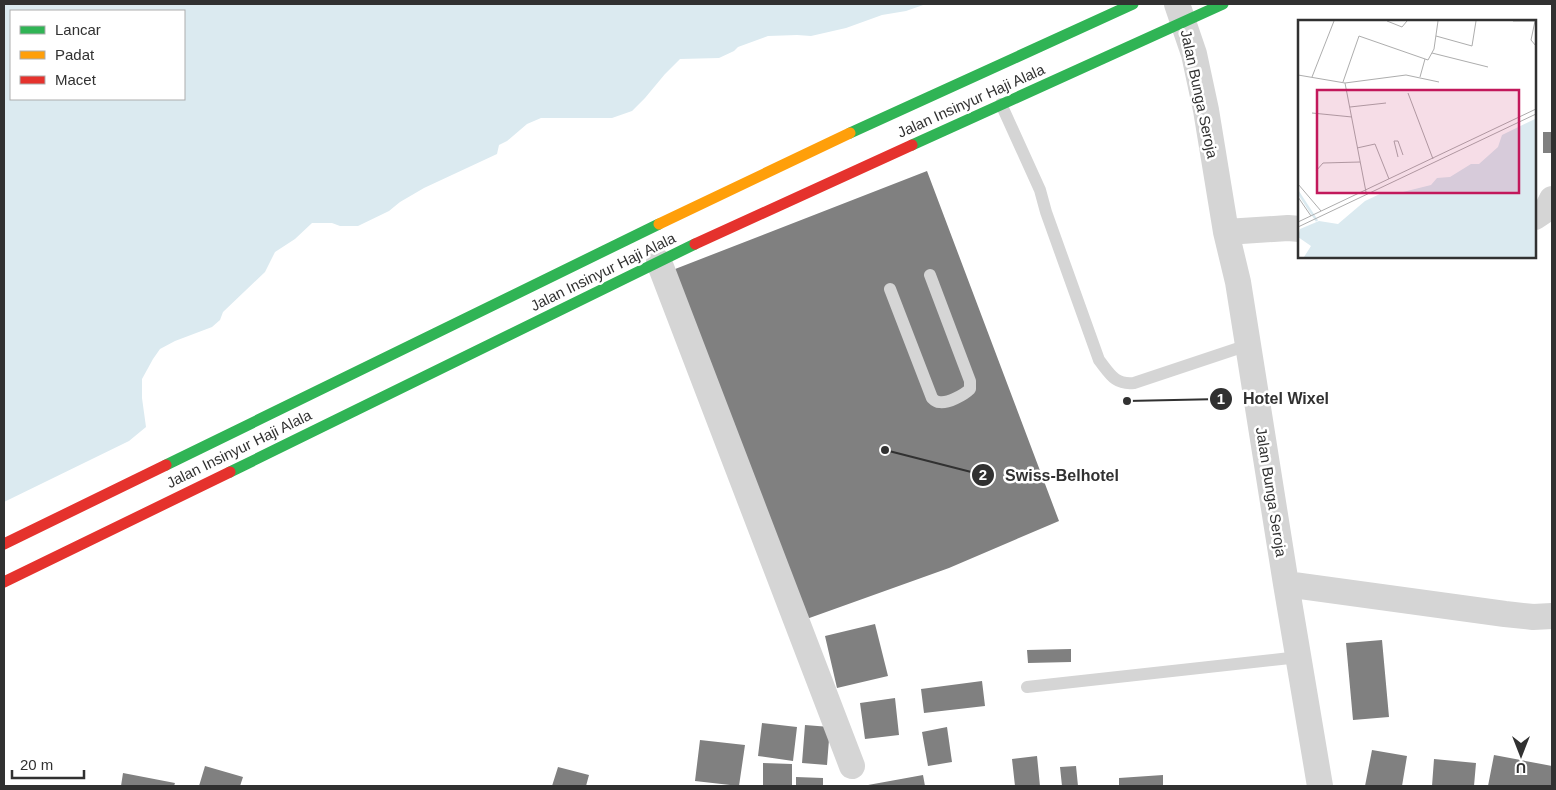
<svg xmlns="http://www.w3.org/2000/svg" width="1556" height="790" font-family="Arial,sans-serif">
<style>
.water{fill:#dbeaf0;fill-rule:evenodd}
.building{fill:#808080}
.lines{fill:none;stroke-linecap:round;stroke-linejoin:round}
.lane{stroke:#d5d5d5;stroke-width:12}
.street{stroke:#d5d5d5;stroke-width:26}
.fast{stroke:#30b455;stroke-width:11}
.slow{stroke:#ff9f0a;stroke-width:11}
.jam{stroke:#e5322d;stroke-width:11}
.labels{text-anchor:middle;stroke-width:5;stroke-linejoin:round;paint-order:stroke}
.street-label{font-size:15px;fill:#313131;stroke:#fff}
.inset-river{fill:none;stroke:#dbeaf0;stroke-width:2.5}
.inset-road{fill:none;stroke:#adadad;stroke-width:1}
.view{fill:#c2185b;fill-opacity:0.15;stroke:#c2185b;stroke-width:2.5}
.inset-edge{fill:none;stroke:#313131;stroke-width:2.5}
.leader{fill:none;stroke:#313131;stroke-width:2}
.callout-dot{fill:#313131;stroke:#fff;stroke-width:2}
.mark-label{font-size:15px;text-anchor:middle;font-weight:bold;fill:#fff}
.callout-label{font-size:16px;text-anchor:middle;font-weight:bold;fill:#313131;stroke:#fff;stroke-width:5;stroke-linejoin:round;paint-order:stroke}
</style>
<rect width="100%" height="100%" fill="#fff"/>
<path class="water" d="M4,4H926L906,11L882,15L846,28L811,36L797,35L768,36L738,47L734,51L719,58L680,59L665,74L645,98L632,111L612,118H541L527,124L507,141L499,145L497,154L424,188L400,202L389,211L358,226H340L332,223H312L295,239L275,252L265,272L223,312L220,320L212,327L175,341L160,349L153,359L142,379V398L146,427L129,441L4,502ZM11,11H184V99H11Z"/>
<path class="building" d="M1543,132H1552V153H1543Z
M927,171L1059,521L949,568L801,621L670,271Z
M875,624L888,676L837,688L825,636Z
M1382,640L1389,717L1353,720L1346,643Z
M1071,649V662L1028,663L1027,650Z
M982,681L985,706L924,713L921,689Z
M895,698L899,735L865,739L860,703Z
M762,723L797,727L793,761L758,756Z
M805,725L830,727L827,765L802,763Z
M947,727L952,762L928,766L922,732Z
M700,740L745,745L739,786L695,781Z
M1372,750L1407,756L1402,786H1365Z
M1494,755L1552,766V786H1488Z
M1037,756L1040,786H1015L1012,759Z
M1434,759L1476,763L1474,786H1432Z
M763,763L792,764V786H763Z
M205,766L243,777L240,786H199Z
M1076,766L1078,786H1062L1060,767Z
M558,767L589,775L586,786H552Z
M123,773L175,783L174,786H121Z
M923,775L925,786H868V785Z
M1163,775V786H1119V778Z
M796,777L823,778V786H796Z"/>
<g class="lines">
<path class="lane" d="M1001,104L1040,190L1046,212L1099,360C1110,374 1115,385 1134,383L1248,345
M890,289L932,398C934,400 936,402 939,402C947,404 964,395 970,389V381L930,275
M1027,687L1299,657"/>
<path class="street" d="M1177,4L1194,54L1206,110L1226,232L1238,282L1286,584L1320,786
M1535,217L1547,209L1552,199
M1226,232L1288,228L1300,229
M659,262L852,766
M1286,584L1505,614L1533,617L1552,616"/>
<path class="fast" d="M850,133L1133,4
M912,145L1223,4
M166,465L659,224
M230,472L695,244"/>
<path class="slow" d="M659,224L850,133"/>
<path class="jam" d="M695,244L912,145
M4,544L166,465
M4,582L230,472"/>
</g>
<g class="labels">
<g class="street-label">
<text transform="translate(1199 94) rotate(78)" y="5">Jalan Bunga Seroja</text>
<text transform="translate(971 101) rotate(-24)" y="5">Jalan Insinyur Haji Alala</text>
<text transform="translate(603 272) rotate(-26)" y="5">Jalan Insinyur Haji Alala</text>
<text transform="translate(239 449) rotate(-26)" y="5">Jalan Insinyur Haji Alala</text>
<text transform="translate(1271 492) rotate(81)" y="5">Jalan Bunga Seroja</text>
</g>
</g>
<g transform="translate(1298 20)">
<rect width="238" height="238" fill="#fff"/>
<path d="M237,99V237H6L13,226L0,217L2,209L21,201L40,204L67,181L84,173L97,174L133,165L139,158L152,157L173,144H181L200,127L204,115Z" fill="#dbeaf0"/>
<path class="inset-river" d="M0,172L19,201"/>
<path class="inset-road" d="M89,1L104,7L109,1M215,1H237M237,1L233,20L238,26M138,16L174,26L178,1M134,33L190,47M0,55L47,63L108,55L141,62M14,57L36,1M122,57L127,39M45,62L61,16L130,40L136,29L140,1M47,63L68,172M110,73L135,139M52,87L88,83M14,93L54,97M59,128L77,124L91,159M100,137L96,121H100L105,135M18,151L25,143L62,142M0,164L23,191M0,177L13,196M0,202L238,89M0,207L238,94"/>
<path class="view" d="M19,70H221V173H19Z"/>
<rect width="238" height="238" class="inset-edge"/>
</g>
<path class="leader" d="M1127 401L1221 399M885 450L983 475"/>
<g class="callout-dot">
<circle cx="1127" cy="401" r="5"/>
<circle cx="885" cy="450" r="5"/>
<circle cx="1221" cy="399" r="12"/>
<circle cx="983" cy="475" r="12"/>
</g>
<g class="mark-label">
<text x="1221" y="404">1</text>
<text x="983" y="480">2</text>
</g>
<g class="callout-label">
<text x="1286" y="404">Hotel Wixel</text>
<text x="1062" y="481">Swiss-Belhotel</text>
</g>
<rect width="1556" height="790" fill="none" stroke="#313131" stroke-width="10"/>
<rect x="10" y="10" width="175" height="90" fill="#ffffff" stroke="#adadad"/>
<rect x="20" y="26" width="25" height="8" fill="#30b455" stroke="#adadad"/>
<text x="55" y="35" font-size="15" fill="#313131">Lancar</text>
<rect x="20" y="51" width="25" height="8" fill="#ff9f0a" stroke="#adadad"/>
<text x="55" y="60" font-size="15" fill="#313131">Padat</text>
<rect x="20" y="76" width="25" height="8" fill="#e5322d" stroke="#adadad"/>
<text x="55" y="85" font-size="15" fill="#313131">Macet</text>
<g transform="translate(1521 755) rotate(180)" stroke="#ffffff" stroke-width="4" paint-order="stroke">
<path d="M0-4L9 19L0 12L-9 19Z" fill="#313131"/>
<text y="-8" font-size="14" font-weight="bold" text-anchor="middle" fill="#313131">U</text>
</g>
<path d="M12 770v8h72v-8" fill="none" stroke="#313131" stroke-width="2.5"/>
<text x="20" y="770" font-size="15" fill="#313131" stroke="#ffffff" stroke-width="4" paint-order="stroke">20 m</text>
</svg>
